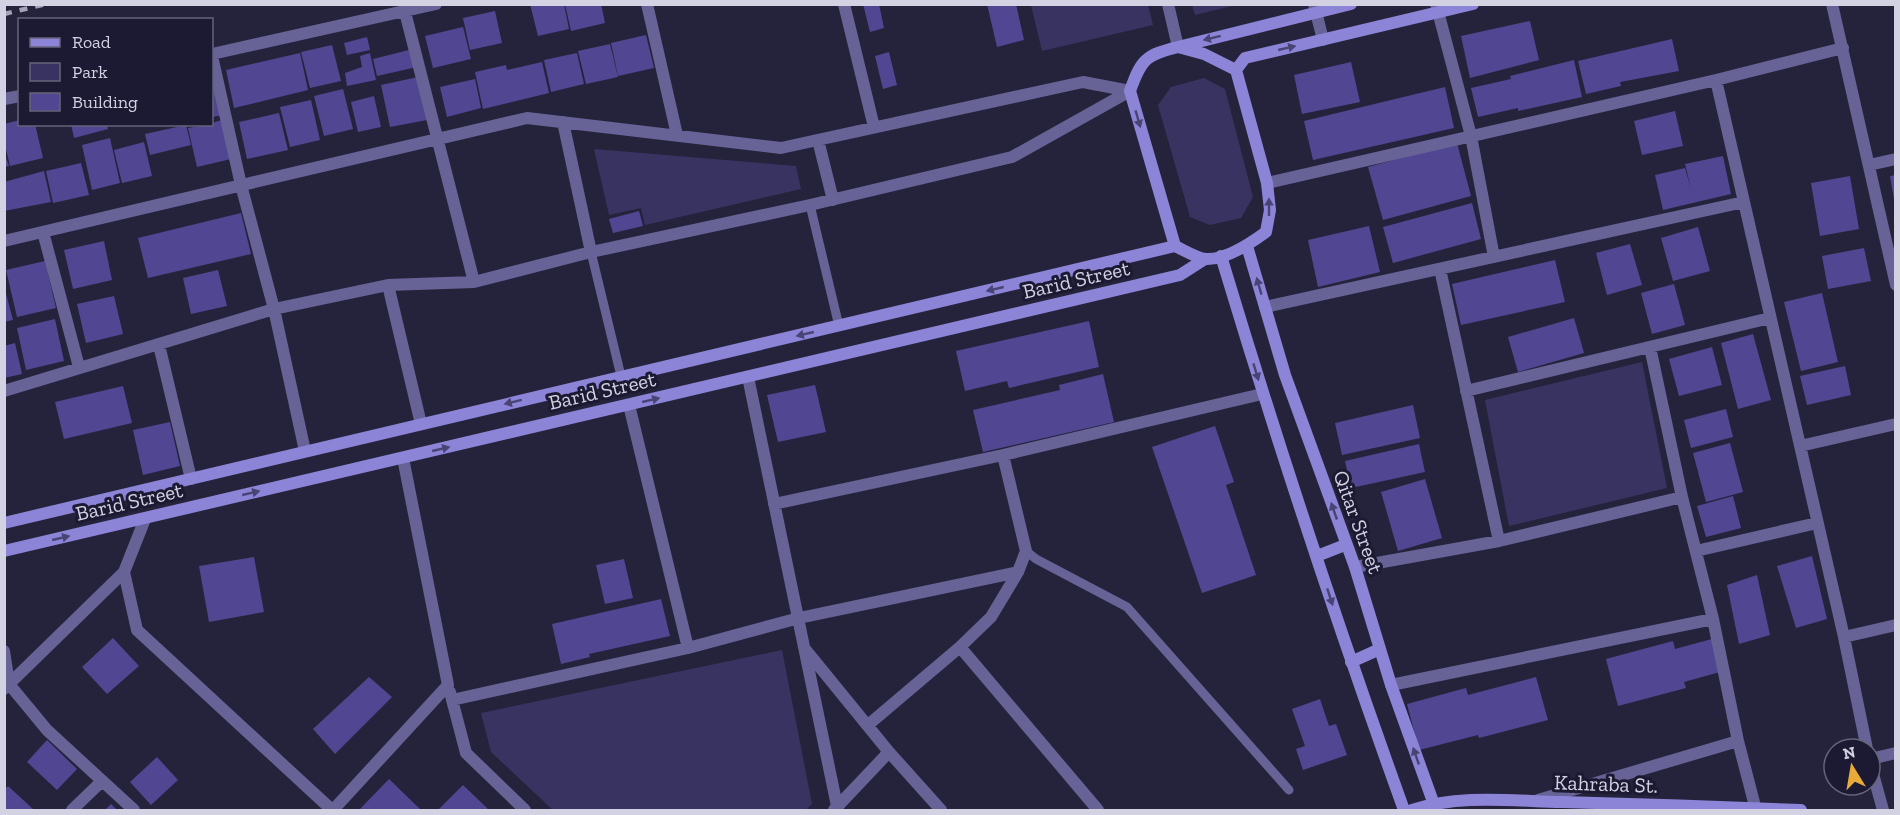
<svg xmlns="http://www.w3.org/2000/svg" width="1900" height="815" font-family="'Zilla Slab',serif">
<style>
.green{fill:#383360}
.building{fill:#514692}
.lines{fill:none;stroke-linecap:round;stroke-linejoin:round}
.service{stroke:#676397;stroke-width:9}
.minor{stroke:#676397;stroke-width:12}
.secondary{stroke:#8c84d7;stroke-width:12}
.rail{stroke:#a4a3b7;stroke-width:4.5;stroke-dasharray:8 8;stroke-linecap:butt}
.oneway{fill:#494474}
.labels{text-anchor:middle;stroke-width:6;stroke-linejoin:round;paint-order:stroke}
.street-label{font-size:21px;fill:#d2d2e3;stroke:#1c1932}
</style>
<rect width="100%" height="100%" fill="#25233c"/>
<path class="green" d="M1031,5H1148L1153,25L1042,51Z
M1192,5V4L1236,5L1195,15Z
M1204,78L1225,89L1253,197L1241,218L1210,225L1190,217L1158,105L1171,87Z
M594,149L796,166L801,189L645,225L641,208L609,215Z
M1642,362L1667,488L1509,526L1485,400Z
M782,650L812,804L806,810H553L491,752L481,713Z"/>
<path class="building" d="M530,4H564L569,29L538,36Z
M565,4H601L605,23L571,31Z
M863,4H879L884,28L870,32Z
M987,4H1016L1024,40L997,47Z
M495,11L502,43L470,50L463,18Z
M1530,21L1539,60L1470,78L1461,36Z
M463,27L471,59L433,68L425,36Z
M646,35L654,68L618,76L611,43Z
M367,37L370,50L347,55L344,43Z
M1672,39L1679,71L1620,82L1621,86L1586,94L1578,61Z
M610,44L618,77L586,84L578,51Z
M332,45L341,81L310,88L301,52Z
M413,49L417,67L377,76L373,59Z
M889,52L897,85L883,89L875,56Z
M300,53L308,90L234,108L226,70Z
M370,53L376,80L347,86L345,73L362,67L360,56Z
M577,53L584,84L551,92L544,60Z
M1574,60L1582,97L1518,111V108L1478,117L1471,88L1511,79L1510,76Z
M542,62L549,93L483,109L475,72L506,65L507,70Z
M1351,62L1360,102L1302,114L1294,75Z
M212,71L224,115L212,117Z
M418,77L427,120L390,127L381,85Z
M475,79L481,108L447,117L440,87Z
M1445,87L1454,128L1313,160L1304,121Z
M343,89L353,129L324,136L314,96Z
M374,96L381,127L358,132L351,102Z
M311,100L320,140L290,147L280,107Z
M1675,111L1683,146L1642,155L1634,121Z
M279,113L288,150L247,159L239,122Z
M20,120V124H35L43,158L10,166L4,141V124Z
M222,120L231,159L197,167L188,128L212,124V123Z
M71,124H107L108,129L74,138Z
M186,125L191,145L150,155L145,134Z
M110,138L120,183L92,190L82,145Z
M144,142L152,176L122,183L114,150Z
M1457,143L1471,196L1383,220L1368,167Z
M4,152L9,166L4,167Z
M1723,156L1731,194L1663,210L1655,175L1685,168L1691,189L1685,164Z
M81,163L89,195L53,203L46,171Z
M44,171L51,202L4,211V182Z
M1896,175V199H1894L1890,176Z
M1850,176L1859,229L1820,236L1811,183Z
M1472,203L1481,239L1393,263L1383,227Z
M639,211L643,226L613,233L609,219Z
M241,213L251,254L148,278L138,238Z
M1369,226L1380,272L1318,287L1308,240Z
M1698,227L1710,271L1673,281L1661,238Z
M104,241L112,280L73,289L64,250Z
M1630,244L1642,285L1607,295L1596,253Z
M1864,248L1871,281L1828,289L1822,256Z
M1555,260L1565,302L1461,325L1452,284Z
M45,261L56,308L17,317L6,270Z
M218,270L227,306L191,314L183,278Z
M1674,284L1685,325L1652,334L1641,293Z
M4,286L13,320L4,322Z
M1822,293L1838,362L1801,371L1784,302Z
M114,296L123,334L86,343L77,304Z
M1574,318L1584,353L1518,372L1508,337Z
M55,319L64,361L26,370L17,328Z
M1089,321L1099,367L1009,388L1007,381L965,391L956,351Z
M1753,334L1771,400L1738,409L1721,343Z
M15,343L22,374L4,378V346Z
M1712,347L1722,385L1679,396L1669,359Z
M1845,366L1851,395L1807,405L1800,376Z
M1103,374L1114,422L983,452L973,410L1060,390L1059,385Z
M815,385L826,432L778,442L767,395Z
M123,386L132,423L64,439L55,402Z
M1413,405L1420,438L1342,455L1335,423Z
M1726,409L1733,437L1691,448L1684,420Z
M170,422L180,466L143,475L133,430Z
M1215,426L1234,482L1226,485L1256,575L1202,593L1152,447Z
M1730,443L1743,492L1706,502L1693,453Z
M1419,444L1425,472L1351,488L1345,461Z
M1425,479L1442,538L1398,551L1381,492Z
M1733,496L1741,528L1706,537L1697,506Z
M1812,556L1827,619L1796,628L1777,566Z
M254,557L264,612L209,622L199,566Z
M624,559L633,598L605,604L596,565Z
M1757,575L1770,635L1739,644L1727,585Z
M661,599L670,636L589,654L590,657L561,664L552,624Z
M113,638L139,666L107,694L82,667Z
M1712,639L1720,672L1684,682L1686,688L1618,706L1606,659L1673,641L1675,649Z
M369,677L392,697L335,754L313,729Z
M1536,677L1548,720L1479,738L1478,735L1419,750L1407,704L1466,688L1468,695Z
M1320,699L1329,726L1336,724L1347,755L1303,770L1296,749L1305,746L1292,709Z
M47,740L77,769L57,790L27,762Z
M157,757L178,780L151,805L130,782Z
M389,779L421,810H361L360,809Z
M463,785L488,809L490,810H438Z
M8,786L34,810H4V790Z
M111,804L117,810H105Z"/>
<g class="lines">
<path class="service" d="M810,205L839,326
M591,252L621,376
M1026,551L1036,559L1127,607L1289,790"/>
<path class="minor" d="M647,4L677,135
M844,4L874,127
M1168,4L1178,47
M1314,4L1323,40
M1436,4L1471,136L1494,257
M1832,4L1896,285
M405,12L474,282
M212,54L436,4
M212,56L241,185L274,309L305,451
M1716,80L1844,637L1867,749
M4,99L20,96
M563,122L591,252
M818,140L833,200
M1869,165L1896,159
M1267,183L1716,80L1843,48
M43,232L79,367
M4,241L527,118L781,148L1083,82L1130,91
M1440,269L1499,541
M388,285L421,424
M1265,307L1744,202
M159,345L191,479
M1650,347L1682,497L1713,619L1738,741L1756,810
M748,377L837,806
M4,391L274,309L388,285L474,282L591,252L810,205L1012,157L1130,91
M1466,391L1770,318
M629,405L688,648
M1800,446L1896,424
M774,504L1003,455L1262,394
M1696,551L1817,523
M1355,567L1499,541L1682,497
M124,572L137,630L332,810
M1844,637L1896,625
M960,647L1098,810
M805,649L889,752L941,810
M4,651L9,684L47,730L134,810
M1391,685L1713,619
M4,689L124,572L145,519
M450,692L466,753L525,810
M452,700L688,648L799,618L1018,572
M868,725L960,647L991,617L1018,572L1026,551L1003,455
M1870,759L1896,753
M1870,763L1883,810
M1538,800L1738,741
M72,810L102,781
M333,810L448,685L403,458
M834,810L889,752"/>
<path class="secondary" d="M1178,47L1204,54L1236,70L1267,183L1270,210L1266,232C1251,243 1225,260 1206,259C1196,258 1184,250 1175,246L1130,91C1141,60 1145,55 1178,47L1351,4
M1236,70L1245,58L1473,4
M1247,246L1285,375L1355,567L1391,685L1436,810
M1221,256C1277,442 1338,627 1404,810
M4,523L1175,246
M4,551L1180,275L1205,259
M1317,556L1345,545
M1351,662L1380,649
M1412,810C1459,794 1513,801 1562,802C1642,804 1721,807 1801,810"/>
<path class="rail" d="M4,14L46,4"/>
</g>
<defs><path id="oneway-solid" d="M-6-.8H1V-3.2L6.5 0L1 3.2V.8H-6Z" transform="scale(1.5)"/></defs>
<g class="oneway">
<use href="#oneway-solid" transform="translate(1212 38) rotate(166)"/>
<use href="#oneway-solid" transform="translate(1287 48) rotate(-13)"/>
<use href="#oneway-solid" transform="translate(1138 119) rotate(74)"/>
<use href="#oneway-solid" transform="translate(1269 207) rotate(-90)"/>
<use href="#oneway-solid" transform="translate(1259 286) rotate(-106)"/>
<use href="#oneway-solid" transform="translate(995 289) rotate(167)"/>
<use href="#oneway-solid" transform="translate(805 334) rotate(167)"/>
<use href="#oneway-solid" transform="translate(1256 372) rotate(73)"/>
<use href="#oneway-solid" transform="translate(651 400) rotate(-13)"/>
<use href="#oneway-solid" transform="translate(513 402) rotate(166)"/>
<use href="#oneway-solid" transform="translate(441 449) rotate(-13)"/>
<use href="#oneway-solid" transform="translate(251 493) rotate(-13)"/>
<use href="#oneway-solid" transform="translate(1334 511) rotate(-109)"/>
<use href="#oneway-solid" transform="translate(61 538) rotate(-13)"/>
<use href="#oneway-solid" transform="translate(1330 597) rotate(72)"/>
<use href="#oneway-solid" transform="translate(1416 756) rotate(-109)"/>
</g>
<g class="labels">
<g class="street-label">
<text transform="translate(1076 280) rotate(-13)" y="7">Barid Street</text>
<text transform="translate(602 391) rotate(-13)" y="7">Barid Street</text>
<text transform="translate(129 502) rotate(-13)" y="7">Barid Street</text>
<text transform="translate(1358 522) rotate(70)" y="7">Qitar Street</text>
<text transform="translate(1606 784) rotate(2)" y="7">Kahraba St.</text>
</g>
</g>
<rect width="1900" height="815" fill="none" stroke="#d2d2e3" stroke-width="12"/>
<rect x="18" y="18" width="195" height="108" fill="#1c1932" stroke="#656379" stroke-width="1.5"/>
<rect x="30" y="38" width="30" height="9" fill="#8c84d7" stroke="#656379" stroke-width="1.5"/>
<text x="72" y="48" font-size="18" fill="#d2d2e3">Road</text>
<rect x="30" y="63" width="30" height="18" fill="#383360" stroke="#656379" stroke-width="1.5"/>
<text x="72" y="78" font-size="18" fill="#d2d2e3">Park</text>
<rect x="30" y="93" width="30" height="18" fill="#514692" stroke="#656379" stroke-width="1.5"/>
<text x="72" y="108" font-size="18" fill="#d2d2e3">Building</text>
<g transform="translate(1852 767) rotate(349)"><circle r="28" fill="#1c1932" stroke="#656379" stroke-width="1.5"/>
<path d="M0-4.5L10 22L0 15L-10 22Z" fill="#eaaa39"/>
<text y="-9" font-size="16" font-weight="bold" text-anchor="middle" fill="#d2d2e3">N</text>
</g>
</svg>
